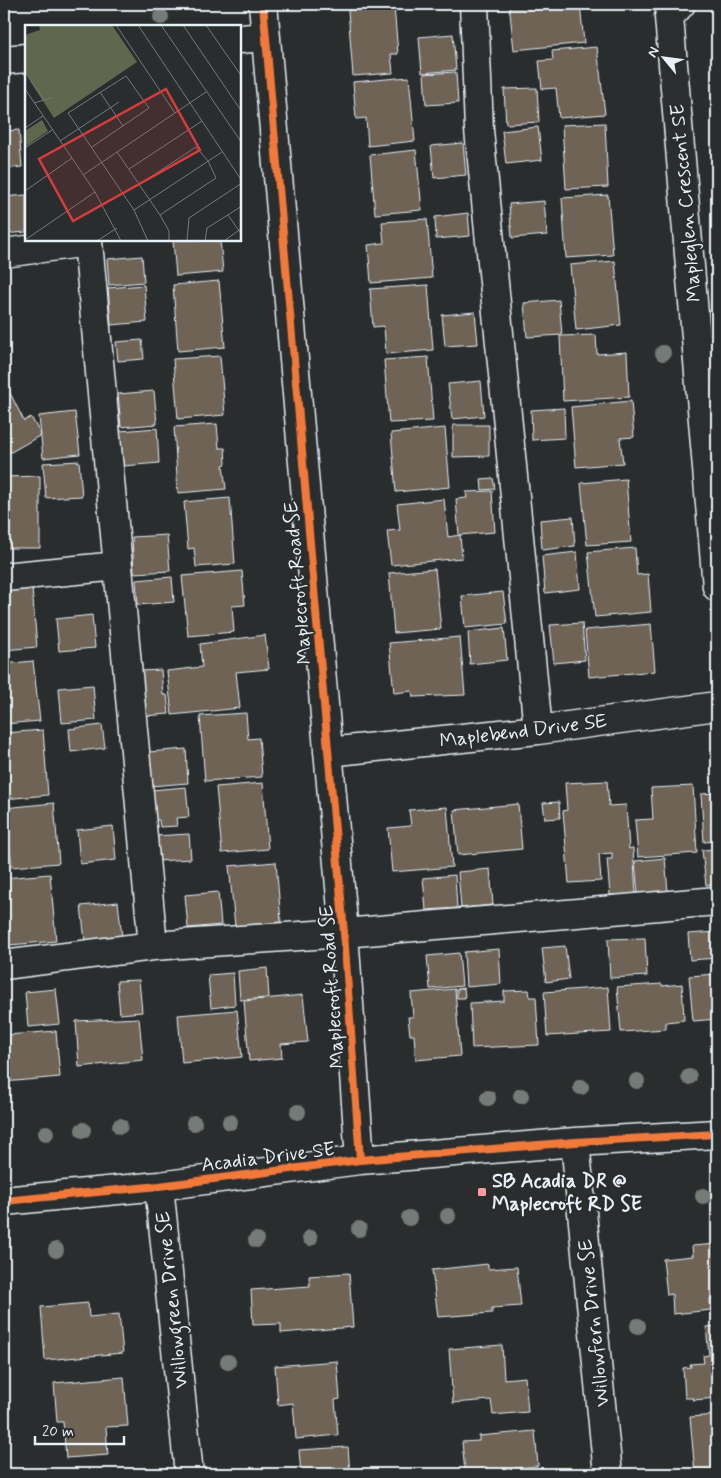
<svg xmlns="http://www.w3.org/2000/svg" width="721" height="1478" font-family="Mynerve,sans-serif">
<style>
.building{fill:#6e6354;stroke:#e8f1f8}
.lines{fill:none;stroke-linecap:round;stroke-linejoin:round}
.minor-casing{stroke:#e8f1f8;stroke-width:31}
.minor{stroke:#2a2d2e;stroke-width:28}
.cycleway-casing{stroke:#2a2d2e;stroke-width:11}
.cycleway{stroke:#f17a3a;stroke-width:8}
.tree{fill:#747b78}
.poi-dot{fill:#ff9aa2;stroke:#2a2d2e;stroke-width:2}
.labels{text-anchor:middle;stroke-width:4;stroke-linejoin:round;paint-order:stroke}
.street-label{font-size:20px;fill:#e8f1f8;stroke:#2a2d2e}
.poi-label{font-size:20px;font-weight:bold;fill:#e8f1f8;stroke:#2a2d2e;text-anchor:start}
.inset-road{fill:none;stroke:#767b7f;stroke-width:1}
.view{fill:#d83c3d;fill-opacity:0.15;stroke:#d83c3d;stroke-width:2.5}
.inset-edge{fill:none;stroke:#e8f1f8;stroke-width:2.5}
</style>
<rect width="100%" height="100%" fill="#2a2d2e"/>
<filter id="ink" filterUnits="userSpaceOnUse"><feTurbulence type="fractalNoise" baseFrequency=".02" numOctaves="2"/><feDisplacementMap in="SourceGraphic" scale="10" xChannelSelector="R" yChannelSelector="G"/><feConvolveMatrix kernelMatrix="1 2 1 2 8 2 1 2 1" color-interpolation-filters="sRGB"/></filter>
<g filter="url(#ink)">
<path class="building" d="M509,4H580L584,43L514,50Z
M394,6L398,54H391L393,73L353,76L348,10Z
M453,34L456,70L422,73L419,37Z
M597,47L605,114L559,118L556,88L542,89L539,61L553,60L552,51Z
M456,72L458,103L426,105L424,74Z
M409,77L415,141L368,146L366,118L356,119L353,82Z
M537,88L539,122L506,124L504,89Z
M605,123L608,187L566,189L562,125Z
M538,127L542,160L506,164L502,131Z
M19,130L22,167L4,169V177V131Z
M463,143L466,175L434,178L431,146Z
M416,150L422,210L375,214L370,155Z
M26,195V232L4,234V197Z
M608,195L613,255L566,258L562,198Z
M544,201L547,235L512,238L509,204Z
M468,213L470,236L436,239L435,217Z
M427,219L432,278L371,283L368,245L384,243L382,222Z
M173,240H220L223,272L176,276Z
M142,256L144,282L109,285L107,259Z
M615,261L621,325L576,330L570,265Z
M219,281L225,347L178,351L173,285Z
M144,285L147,322L111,325L108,288Z
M428,285L433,350L386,354L384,326L373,327L370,289Z
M559,300L562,335L527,337L524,303Z
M475,312L478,344L445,346L442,315Z
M596,335L597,354L627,352L629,397L563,401L560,336Z
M142,340L144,359L118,361L116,342Z
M220,356L225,415L178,419L173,359Z
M428,357L433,421L389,423L384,360Z
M4,381L24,421L31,417L41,435L4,456Z
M481,381L484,416L452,419L448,384Z
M154,391L157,424L121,427L118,394Z
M631,401L634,437L620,438L623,463L576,467L571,407Z
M564,408L565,438L532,440L531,410Z
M75,412L80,454L43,458L39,416Z
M217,424L219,448H225L226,464L223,465L226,489L178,493L174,427Z
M453,425H489V456L453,457Z
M157,428L159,463L123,466L120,431Z
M445,428L450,487L396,492L391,433Z
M79,461L82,496L46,498L43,463Z
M40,476V548H4V477Z
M493,478L495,489L482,490L481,479Z
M626,479L631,542L587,545L581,483Z
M492,491L495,532L459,535L456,499L467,498L466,492Z
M230,498L235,564L196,567L194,548L188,549L184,502Z
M444,499L448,537L460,535L462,558L391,565L387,531L400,530L397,504Z
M573,517L575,546L542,550L540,520Z
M167,535L170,571L134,573L132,537Z
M635,548L637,575L648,574L651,612L595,617L588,552Z
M577,552L580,589L545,593L542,556Z
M435,569L441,629L394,633L389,573Z
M242,571L245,605L232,606L234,632L188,636L182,576Z
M172,577L174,602L138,605L136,580Z
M32,588L37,647L4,650V591Z
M503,592L507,624L465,628L462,596Z
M92,615L95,648L59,651L56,619Z
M582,623L585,660L554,663L550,625Z
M651,624L655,671L589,677L585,630Z
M504,628L507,660L470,664L468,632Z
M265,635L269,669L236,672L240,708L172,715L167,671L202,667L200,644Z
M460,637L465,695L413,697L412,691L394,693L389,643Z
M33,661L40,721L4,724V664Z
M161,670L163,695H167L169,714L144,716L141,671Z
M93,685L96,720L62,723L59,688Z
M246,713L248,739L259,738L262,777L205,781L200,716Z
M102,725L105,748L71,752L69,729Z
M43,730L48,795L4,799V733Z
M186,749L188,783L151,786L149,752Z
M607,781L609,806L626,805L629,849L633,848L636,894L610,895L607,859H612V853L599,854L601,881L569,883L563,811L567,810L565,783Z
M263,783L268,849L222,853L216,787Z
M693,786L697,853L638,857L635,820L653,819L651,788Z
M186,787L189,817L176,818L177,826L160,827L159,820H154L151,790Z
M717,793V841L704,842L701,794Z
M559,802L560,818L545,819L543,803Z
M54,803L59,863L12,867L9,841H4V808Z
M518,804L522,849L458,855L454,810Z
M447,807L452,867L392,872L388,828L411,826L409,810Z
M113,826L116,860L80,864L77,830Z
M189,834L191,859L157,861L155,836Z
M717,849V884L706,885L702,850Z
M665,858L668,892L638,894L635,861Z
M276,862L281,922L235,926L229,866Z
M490,869L493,905L461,908L458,872Z
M50,874L56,941L9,945L4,878Z
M455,875L457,908L426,910L423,878Z
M218,892L221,925L188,928L185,895Z
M118,902L122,937L85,941L81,906Z
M717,932V958L690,960L688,934Z
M645,938L647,976L610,978L608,939Z
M565,946L569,979L546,982L542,948Z
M499,949L501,984L466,987L464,952Z
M459,953L462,986L430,989L427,956Z
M267,968L269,998L240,1000L238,971Z
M233,973L235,1005L211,1008L208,975Z
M717,974V1019L693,1021L689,976Z
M139,980L142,1012L120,1014L117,981Z
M662,984V986L682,984L684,1020L666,1022V1029L621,1032L617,987Z
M608,987L611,1032L547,1036L544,992Z
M464,988L465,998H457V989Z
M56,989L60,1024L28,1027L25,992Z
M455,989L460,1056L416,1060L414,1035H410L408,1017H413L411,993Z
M529,990L530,997H536L539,1045L472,1048L470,1003L504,1001V991Z
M303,995L308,1042L281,1044L282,1058L249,1061L244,1001Z
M237,1010L242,1057L182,1063L178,1015Z
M139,1018L143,1060L79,1067L76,1021Z
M56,1031L60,1077L4,1082V1043H9L8,1035Z
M717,1244V1298L710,1299L711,1310L673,1314L672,1294L667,1295L663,1259L693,1256L692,1246Z
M488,1264V1269L517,1267L521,1306L492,1308V1313L438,1317L432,1270Z
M349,1273L353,1327L281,1333V1324L253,1325L251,1290L310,1286L309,1276Z
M88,1303L89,1317L119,1314L123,1353L45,1360L41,1307Z
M717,1326V1398L693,1400L694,1398H685L683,1368L691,1367L690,1364L704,1363L703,1356L709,1355L706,1327Z
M502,1345L504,1379L525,1377L528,1412L493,1415L491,1400L453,1403L449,1349Z
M337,1361L340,1399L335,1400L338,1435L296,1439L293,1403L278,1405L275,1366Z
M124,1377L128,1426L106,1427L108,1455L66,1458L63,1422H57L54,1383Z
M717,1415V1474H688H695L690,1417Z
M535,1431L538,1466L515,1468V1474H459L465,1472L462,1442L479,1441V1436Z
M348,1447L350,1474H301L299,1450Z
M104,1470V1474H60V1473Z"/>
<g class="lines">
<g class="minor-casing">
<path id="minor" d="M263,4L344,933L360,1160
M474,4L479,130L538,730
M681,4L669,17L717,587
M240,39L266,37
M4,60L26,58
M4,253L88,242L153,946
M4,577L118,566
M328,752L538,730L717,706
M4,965L153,946L344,933L717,901
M575,1142L608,1474
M159,1186L189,1474
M4,1201L159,1186L360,1160L575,1142L717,1134"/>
</g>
<use href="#minor" class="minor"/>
<g class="cycleway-casing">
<path id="cycleway" d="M263,4L344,933L360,1160
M4,1201L159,1186L360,1160L575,1142L717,1134"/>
</g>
<use href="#cycleway" class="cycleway"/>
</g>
<g class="tree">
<circle cx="161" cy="17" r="8"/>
<circle cx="663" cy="353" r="8"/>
<circle cx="689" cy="1077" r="8"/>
<circle cx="637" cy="1081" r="8"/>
<circle cx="581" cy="1087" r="8"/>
<circle cx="521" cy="1096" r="8"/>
<circle cx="488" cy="1098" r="8"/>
<circle cx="298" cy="1112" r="8"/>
<circle cx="230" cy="1122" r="8"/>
<circle cx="194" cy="1123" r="8"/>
<circle cx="120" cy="1126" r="8"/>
<circle cx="83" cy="1130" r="8"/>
<circle cx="46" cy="1133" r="8"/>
<circle cx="703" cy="1196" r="8"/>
<circle cx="448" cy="1216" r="8"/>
<circle cx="409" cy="1218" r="8"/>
<circle cx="359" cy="1229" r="8"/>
<circle cx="310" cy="1238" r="8"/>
<circle cx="256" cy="1240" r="8"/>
<circle cx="56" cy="1250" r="8"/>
<circle cx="638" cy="1326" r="8"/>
<circle cx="228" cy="1362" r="8"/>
</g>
</g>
<rect class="poi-dot" x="477" y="1187" width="10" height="10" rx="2.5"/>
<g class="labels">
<g class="street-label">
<text transform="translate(685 203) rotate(-95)" y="7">Mapleglen Crescent SE</text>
<text transform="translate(297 583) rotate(-95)" y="7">Maplecroft Road SE</text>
<text transform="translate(523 730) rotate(-7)" y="7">Maplebend Drive SE</text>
<text transform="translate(331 987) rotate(-94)" y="7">Maplecroft Road SE</text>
<text transform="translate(268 1156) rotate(-7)" y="7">Acadia Drive SE</text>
<text transform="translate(171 1300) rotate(-96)" y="7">Willowgreen Drive SE</text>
<text transform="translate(593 1323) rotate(-96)" y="7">Willowfern Drive SE</text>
</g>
<g class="poi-label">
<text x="492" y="1187">SB Acadia DR @<tspan x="492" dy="23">Maplecroft RD SE</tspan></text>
</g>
</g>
<g transform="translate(25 25)">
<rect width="216" height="216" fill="#2a2d2e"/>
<path d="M14,0H87L112,37L29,93L0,48V10L15,5ZM17,95L23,106L0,122V106Z" fill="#5f674e"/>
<path class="inset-road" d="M91,0L150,88M113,0L217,156M136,0L217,118M158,0L217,87M181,0L217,52M6,56L18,74M0,64L70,167L96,216M75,67L98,101M9,78L26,73M0,103L18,91M35,116L94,77M67,122L124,83L101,51L43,88L109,185L123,216M0,123L27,105M92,127L135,190L144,206V216M104,144L177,96M58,150L181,67M115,159L171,122L183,136L191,153L135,190M0,166L47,133M109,185L197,127M203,190L217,210M0,215L70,167M72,216L92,203M162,216L164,193L217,158M180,216L182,203L217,181M199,216L217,203"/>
<path class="view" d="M141,64L175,125L48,196L14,134Z"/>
<rect width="216" height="216" class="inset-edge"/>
</g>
<rect width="721" height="1478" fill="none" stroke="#2a2d2e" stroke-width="20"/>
<rect x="10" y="10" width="701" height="1458" fill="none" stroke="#e8f1f8" stroke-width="2" filter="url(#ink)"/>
<g transform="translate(664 58) rotate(299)" stroke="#2a2d2e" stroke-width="4" paint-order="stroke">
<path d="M0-4L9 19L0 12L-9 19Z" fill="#e8f1f8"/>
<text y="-8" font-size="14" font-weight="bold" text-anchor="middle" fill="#e8f1f8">N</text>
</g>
<path d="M35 1436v8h89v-8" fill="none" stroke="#e8f1f8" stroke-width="2.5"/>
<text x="42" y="1436" font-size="15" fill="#e8f1f8" stroke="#2a2d2e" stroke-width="4" paint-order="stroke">20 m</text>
</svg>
